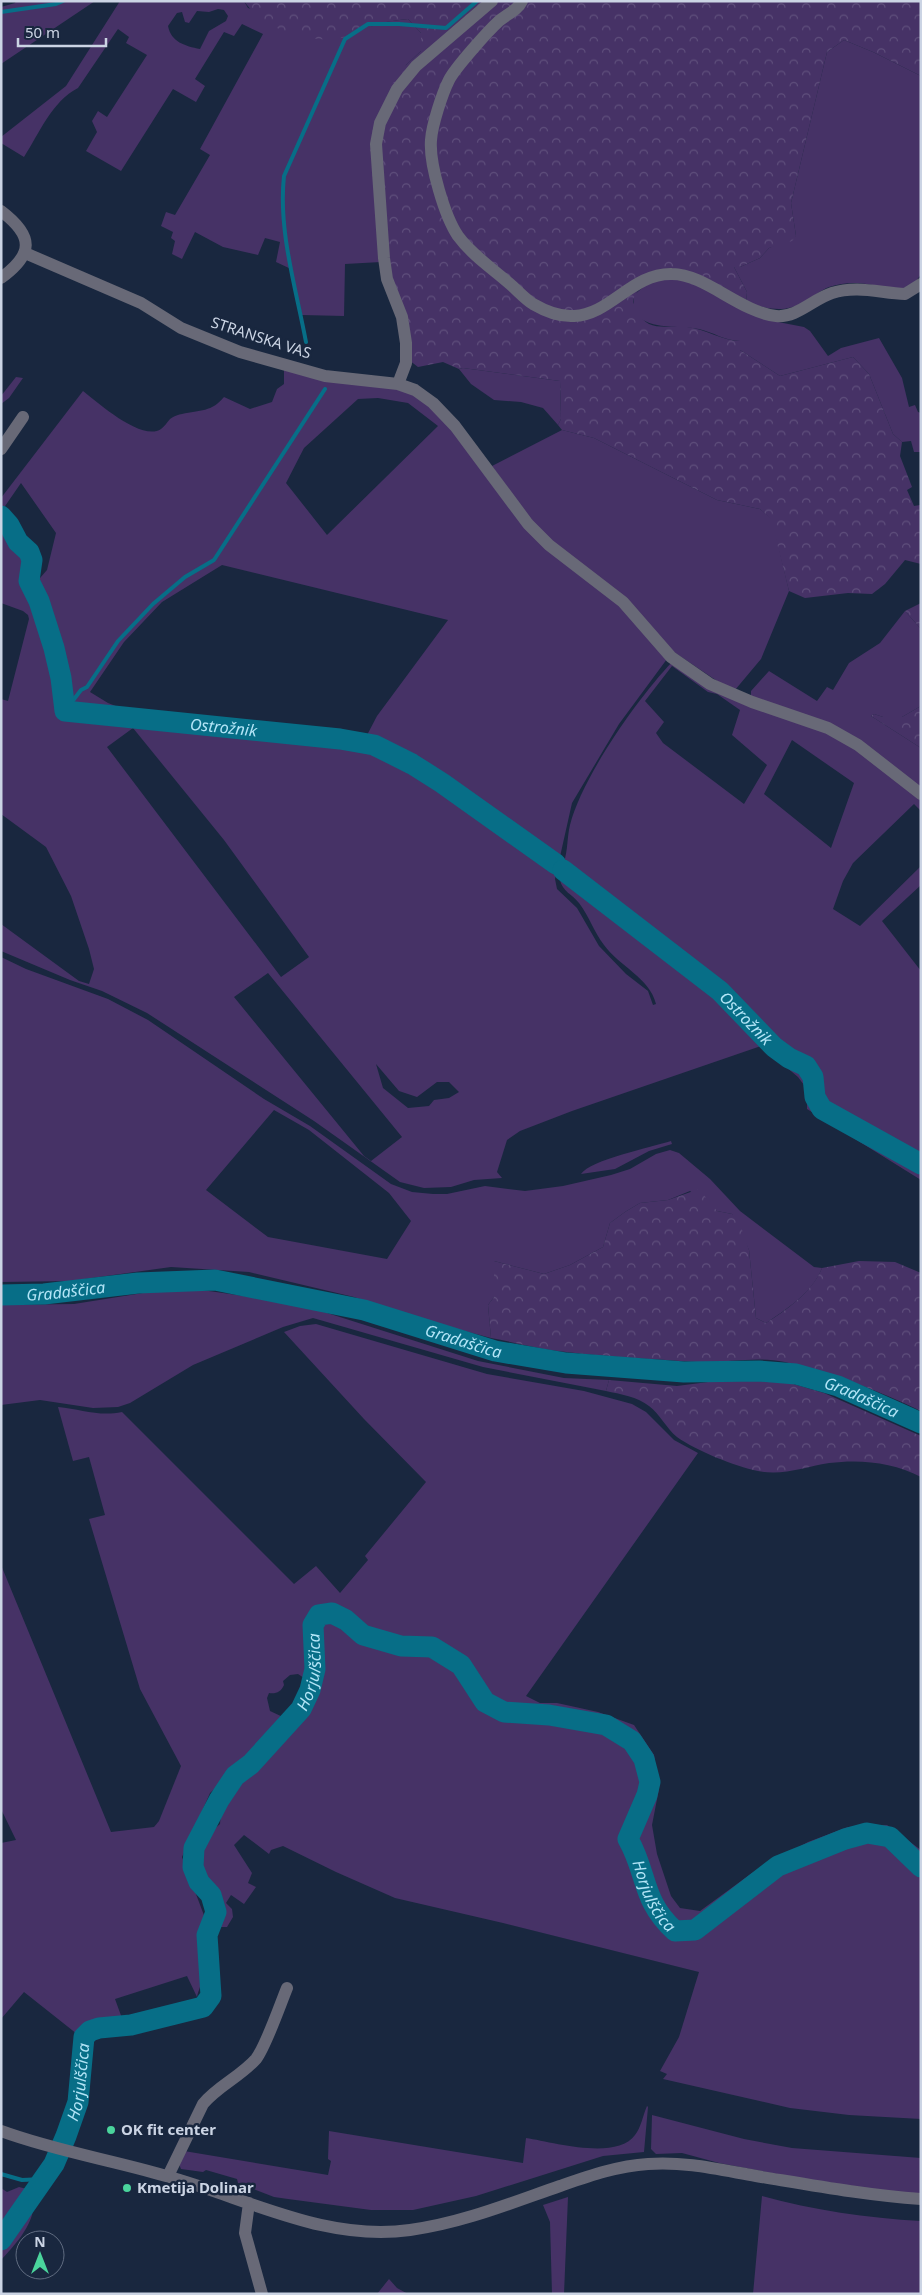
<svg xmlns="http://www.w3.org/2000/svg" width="922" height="2295" font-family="'Noto Sans',sans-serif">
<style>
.grass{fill:#463266;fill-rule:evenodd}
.forest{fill:url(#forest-crowns)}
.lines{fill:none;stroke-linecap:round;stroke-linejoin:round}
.stream{stroke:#076e87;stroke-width:4}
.river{stroke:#076e87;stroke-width:21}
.minor{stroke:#686977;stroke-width:12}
.poi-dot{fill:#4ad49c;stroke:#19273f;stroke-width:2}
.labels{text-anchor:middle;stroke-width:5;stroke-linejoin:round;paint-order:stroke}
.street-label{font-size:15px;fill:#cbd4e4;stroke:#19273f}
.poi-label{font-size:15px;font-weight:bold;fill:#cbd4e4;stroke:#19273f;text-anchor:start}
.water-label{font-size:16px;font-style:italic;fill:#b3e5f7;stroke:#19273f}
</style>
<defs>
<pattern id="forest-crowns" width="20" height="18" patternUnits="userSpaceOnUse" patternTransform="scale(1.25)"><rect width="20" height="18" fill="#463266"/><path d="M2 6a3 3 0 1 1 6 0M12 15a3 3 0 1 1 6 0" fill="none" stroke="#5f4f7c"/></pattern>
</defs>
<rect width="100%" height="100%" fill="#19273f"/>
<path class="grass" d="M16,1H95L1,64V7L15,3Z
M120,1H244L248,8L349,35L383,22L408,19L421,33V51L406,65L377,221L381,262L345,264L344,316L302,315L291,269L276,262L280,242L265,238L258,255L223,247L195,232L182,259L172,254L175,241L171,238L173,232L161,226L166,212L175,215L210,155L200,149L263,34L242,24L234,36L224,32L195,79L205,86L196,102L173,89L121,171L86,151L97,132L92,121L98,111L107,117L147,55L126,43L129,37L118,29L78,88C52,101 39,134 24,157L1,143V137L66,86ZM218,9L224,10L228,16L226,21L209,31L200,49C185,46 171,42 168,26L177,13L182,12L185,22L189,23L197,11L209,12Z
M844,40L873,52L921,76V274L915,283L897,291C874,284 852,279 829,287C821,290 813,297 805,301C785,314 767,309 746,302L747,292L734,267H740L760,258L769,248L796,236L791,203L827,52Z
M665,277L695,284L773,321L804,327L810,331L828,356L841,348L879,338L902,378L909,407L915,405L918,412L921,413V452H914L911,441L902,442L893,434L869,374L853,357L780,376L740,350V341C725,341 713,332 699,329C677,324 628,334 634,295L648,283Z
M463,368L560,381L561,419L558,425L543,408L521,402L494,400L471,384L459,369Z
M284,369L401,389L416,395L448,424L515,514L622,608L667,659L619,724L572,803L555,879L557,889L577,908L599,946L626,974L648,991L653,1005L656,1004C650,978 619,966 604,945C594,932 589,916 579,903C573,895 562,891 560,880C559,872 563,869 564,862C568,850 567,837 570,825C582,777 638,698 672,662L832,733L880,765L921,800V811L914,804L853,863L843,881L833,909L860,926L921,866V885L882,921L921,971V1180L807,1109V1089L798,1077L761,1046L572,1111L520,1131L507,1140L497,1172L502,1178L474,1180L451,1187L424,1188L400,1182L314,1121L147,1013L102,991L70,980L1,951V924L79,981L89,984L94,969L89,949L71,896L46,847L1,814V699L8,701L29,619L28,615L23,611L1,603V498L83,391C97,402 142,442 161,429C170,422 167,417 182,414C200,410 212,412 224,397L250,409L272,402L277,389L284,384ZM378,398L408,403L438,426L327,535L286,483L304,448L358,399ZM21,483L56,533L47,570L40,578L33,577L36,555L3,509ZM222,565L448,620L377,716L365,739L136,714L108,703L90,692L124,642L162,602ZM672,666L708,692L717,694L740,710L732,735L767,765L744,804L663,743L656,733L664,722L645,701ZM133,728L224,840L309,957L281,977L107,747ZM792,740L854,783L831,848L764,794ZM268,973L402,1137L371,1161L364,1156L234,997ZM376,1064L399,1091L417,1097L437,1082H449L459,1092L449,1098L434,1100L429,1106L408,1108L383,1088Z
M16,377L23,378L9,398L1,404V396Z
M562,430L594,438L717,500L760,509L772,519L789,591L761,659L735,690L726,687L674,652L567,555L530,520L492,466Z
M905,611L921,629V706L902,717H883L874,714L871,716L921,748V789L871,750L751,696V691L769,671L817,701L827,687L833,690L849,663L880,643Z
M1,957L26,969L108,999L148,1020L264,1099L310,1126L391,1184L412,1192L433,1194H447L485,1186L525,1191L563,1186L611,1175L630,1169L656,1154L670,1150L679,1153L710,1179L740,1211L814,1267L822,1268C813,1292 787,1309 766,1323L756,1318L749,1250L732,1214L717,1211L690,1191L668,1200L640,1203L625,1212L610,1223L603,1247L570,1265L544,1274L494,1261V1297L488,1305L491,1338L431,1322L354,1297L249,1272L171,1267L70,1281L1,1282ZM274,1110L309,1130L389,1193L411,1221L387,1259L268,1237L206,1190Z
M671,1141L672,1144L649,1151L615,1169L581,1174C590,1160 652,1147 671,1141Z
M168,1289L209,1291L299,1304L478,1361L564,1378L609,1380L606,1391L483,1367L313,1318L283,1327L193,1365L130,1403L118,1407L93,1408L40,1400L1,1405V1305L74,1304Z
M316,1324L487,1374L584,1391L632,1404L646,1412L674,1440L698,1453L526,1696L540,1703H557L598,1712L634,1725L654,1755L659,1789L652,1825L657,1854L671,1896L680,1908L700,1911L752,1873L808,1842L848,1827L887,1825L921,1850V2119L849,2115L790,2108L663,2079L667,2074L660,2071L679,2037L699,1972L503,1923L395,1898L336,1872L283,1846L271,1850L269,1854L244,1835L234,1845L252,1873L248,1883L256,1887L244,1904L231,1895L226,1903L232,1909L233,1917L227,1927H218L220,1916L219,1906L214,1893L204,1884L198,1853L202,1840L220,1824L221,1811L234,1783L230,1775L210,1793L182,1857L205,1918C196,1937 201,1958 202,1978C202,1984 198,1991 197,1997L187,1976L115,1999L123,2021L87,2024L77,2034L24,1992L1,2019V1843L16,1840L1,1809V1565L111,1832L154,1827L159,1821L181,1766L140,1689L89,1519L105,1515L89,1457L73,1461L58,1407C81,1409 99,1417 122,1412L294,1584L316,1566L340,1593L368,1560L365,1556L426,1482L364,1419L284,1332L300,1326ZM298,1674L304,1678L303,1691L285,1718L270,1711L267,1698L269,1693C276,1694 281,1692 284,1685L283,1681L290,1675Z
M647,2106L648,2107L644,2152L603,2156L476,2196L413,2210H371L288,2199L274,2197L238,2183L237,2179L206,2170L203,2172L181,2169L179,2164L184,2151L328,2175L331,2161L328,2159L329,2131L523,2163L526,2138C553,2142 616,2161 635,2135C641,2128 643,2115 647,2106Z
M652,2115L744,2139L792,2148L921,2158V2194L892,2192L793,2177L719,2163L682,2153L656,2154L651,2149Z
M19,2187L27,2189C46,2212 17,2243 1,2260V2188L7,2192Z
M762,2196C813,2210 867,2218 921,2221V2294H753Z
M568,2197L564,2294H552L550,2222L543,2205Z
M389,2279L397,2288L408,2294H377Z"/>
<path class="forest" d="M244,1H921V76L873,52L844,40L827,52L791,203L796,236L792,241L769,248L760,258L740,267H734L747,292L746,302L695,284L683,287L665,277C652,281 635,287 633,302C637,311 640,319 649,324C659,329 676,325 687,327C706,329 722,341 740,341V350L780,376L853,357L869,374L893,434L902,442L900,456L912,487L907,490L914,506L920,505L921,507V564L905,560L885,584L872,594L848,593L805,598L789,591L771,519L760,509L717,500L594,438L562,430L558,425L561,419L560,381L463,368L459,369L443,362L418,367L405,357L377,221L369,140L389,89L406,65L421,51V33L408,19C399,20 389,21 381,23C368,28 354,35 341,38C308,44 263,29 244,1Z
M921,603V629L905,611Z
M921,706V748L871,716L874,714L883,717H902Z
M699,1189L717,1211L732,1214L740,1224L749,1250L756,1318L766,1323C787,1310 813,1291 822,1268L859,1261L895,1262L921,1273V1411C877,1390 833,1373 785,1362C757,1356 727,1363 698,1362C651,1359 604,1357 558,1351C535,1348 513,1342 491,1338L488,1305L494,1297V1261L544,1274L570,1265L603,1247L610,1223L625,1212L640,1203L668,1200Z
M609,1380L677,1386L716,1381L756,1380L790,1383L824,1393L921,1436V1477C893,1462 860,1459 829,1463C804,1467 783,1476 758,1471C734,1466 697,1451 677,1437C666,1428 660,1414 649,1406C638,1397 620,1394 606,1391Z"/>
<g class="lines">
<path class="stream" d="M1,12L56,4L63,1
M306,342C296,288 278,231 284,176L345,39L368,24H399L446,28L477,1
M65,711L81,690L87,687L118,641L153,604L185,577L214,560L325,389
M1,2174L22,2180L43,2179"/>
<g class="river">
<path id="s1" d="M1,516L9,525L18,542L29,552L32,560L29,581L39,601L54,648L61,678L65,711L340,739L374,745L412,764L442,783L556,864"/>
<path id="s2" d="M563,870L720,991L774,1047L789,1058L806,1066L813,1077L815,1097L822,1109L921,1164"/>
<path id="s3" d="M1,1295L44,1294L138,1283L215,1280L364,1310L495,1351L566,1363L684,1372L759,1371L796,1374L838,1386L921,1423"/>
<path id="s4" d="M1,2240L54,2164L66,2136L78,2102L84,2037L90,2031L99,2028L131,2025L203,2007L211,1996L207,1935L216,1912L211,1895L199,1882L193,1867L194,1848L219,1800L235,1776L251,1764L301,1709L310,1690L315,1669L313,1625L319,1615L332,1613L346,1620L363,1635L401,1646L432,1647L461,1665L485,1702L504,1712L549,1715L606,1725L632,1741L644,1759L650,1782L647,1795L628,1839C648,1874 641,1900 675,1931L695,1930L778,1866L845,1839L867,1833L890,1837L921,1867"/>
</g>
<path class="minor" d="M522,1C517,11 507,14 499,21C488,31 455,68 449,80C442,94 432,125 431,140C429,164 445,217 458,236C472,255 493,269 510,284C517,290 525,299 533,304C545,311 559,317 574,316C610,315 632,273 672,274C705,274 740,312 776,316C797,318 813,299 832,293C857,285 880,293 905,294L921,284
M1,211C34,236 34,254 1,278
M25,253L141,303L181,328L240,352L325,376L398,384L415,390L433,403L455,426L528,524L549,545L623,602L671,657L710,684L752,702L828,728L858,745L921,794
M398,384L406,363V343L402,317L387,279L384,258L376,144L380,123L397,89L416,66L492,1
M1,449L23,417
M1,2131C55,2151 112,2160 166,2176C247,2198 324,2242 410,2230C462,2223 511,2203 560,2186C589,2176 617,2166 648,2164C684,2161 721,2170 756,2176C811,2185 865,2195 921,2199
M168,2176L203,2104C218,2086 240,2077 256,2059C266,2046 280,2005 287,1988
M249,2203L245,2233L262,2294"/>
</g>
<g class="poi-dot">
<circle cx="111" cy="2130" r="5"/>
<circle cx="127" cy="2188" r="5"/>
</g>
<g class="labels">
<g class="street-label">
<text transform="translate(261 338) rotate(18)" y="5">STRANSKA VAS</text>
</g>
<g class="poi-label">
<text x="121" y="2135">OK fit center</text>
<text x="137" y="2193">Kmetija Dolinar</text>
</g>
<g class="water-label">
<text dy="6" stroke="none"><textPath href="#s1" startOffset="371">Ostrožnik</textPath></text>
<text dy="6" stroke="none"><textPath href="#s2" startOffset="236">Ostrožnik</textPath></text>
<text dy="6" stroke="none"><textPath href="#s3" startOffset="65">Gradaščica</textPath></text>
<text dy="6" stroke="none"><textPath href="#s3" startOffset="471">Gradaščica</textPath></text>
<text dy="6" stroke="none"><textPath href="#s3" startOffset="876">Gradaščica</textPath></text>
<text dy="6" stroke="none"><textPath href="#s4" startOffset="735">Horjulščica</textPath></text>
<text dy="6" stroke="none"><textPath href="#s4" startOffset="1319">Horjulščica</textPath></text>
<text dy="6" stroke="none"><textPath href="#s4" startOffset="179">Horjulščica</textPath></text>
</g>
</g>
<rect width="922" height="2295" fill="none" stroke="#cbd4e4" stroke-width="5"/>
<g transform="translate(40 2255)"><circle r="24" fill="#19273f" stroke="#606c81"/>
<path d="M0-4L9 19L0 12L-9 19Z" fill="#4ad49c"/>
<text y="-8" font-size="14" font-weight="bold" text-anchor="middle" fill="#cbd4e4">N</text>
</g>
<path d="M18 38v8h88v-8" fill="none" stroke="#cbd4e4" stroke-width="2.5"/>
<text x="25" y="38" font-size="15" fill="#cbd4e4" stroke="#19273f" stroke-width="4" paint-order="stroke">50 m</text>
</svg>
